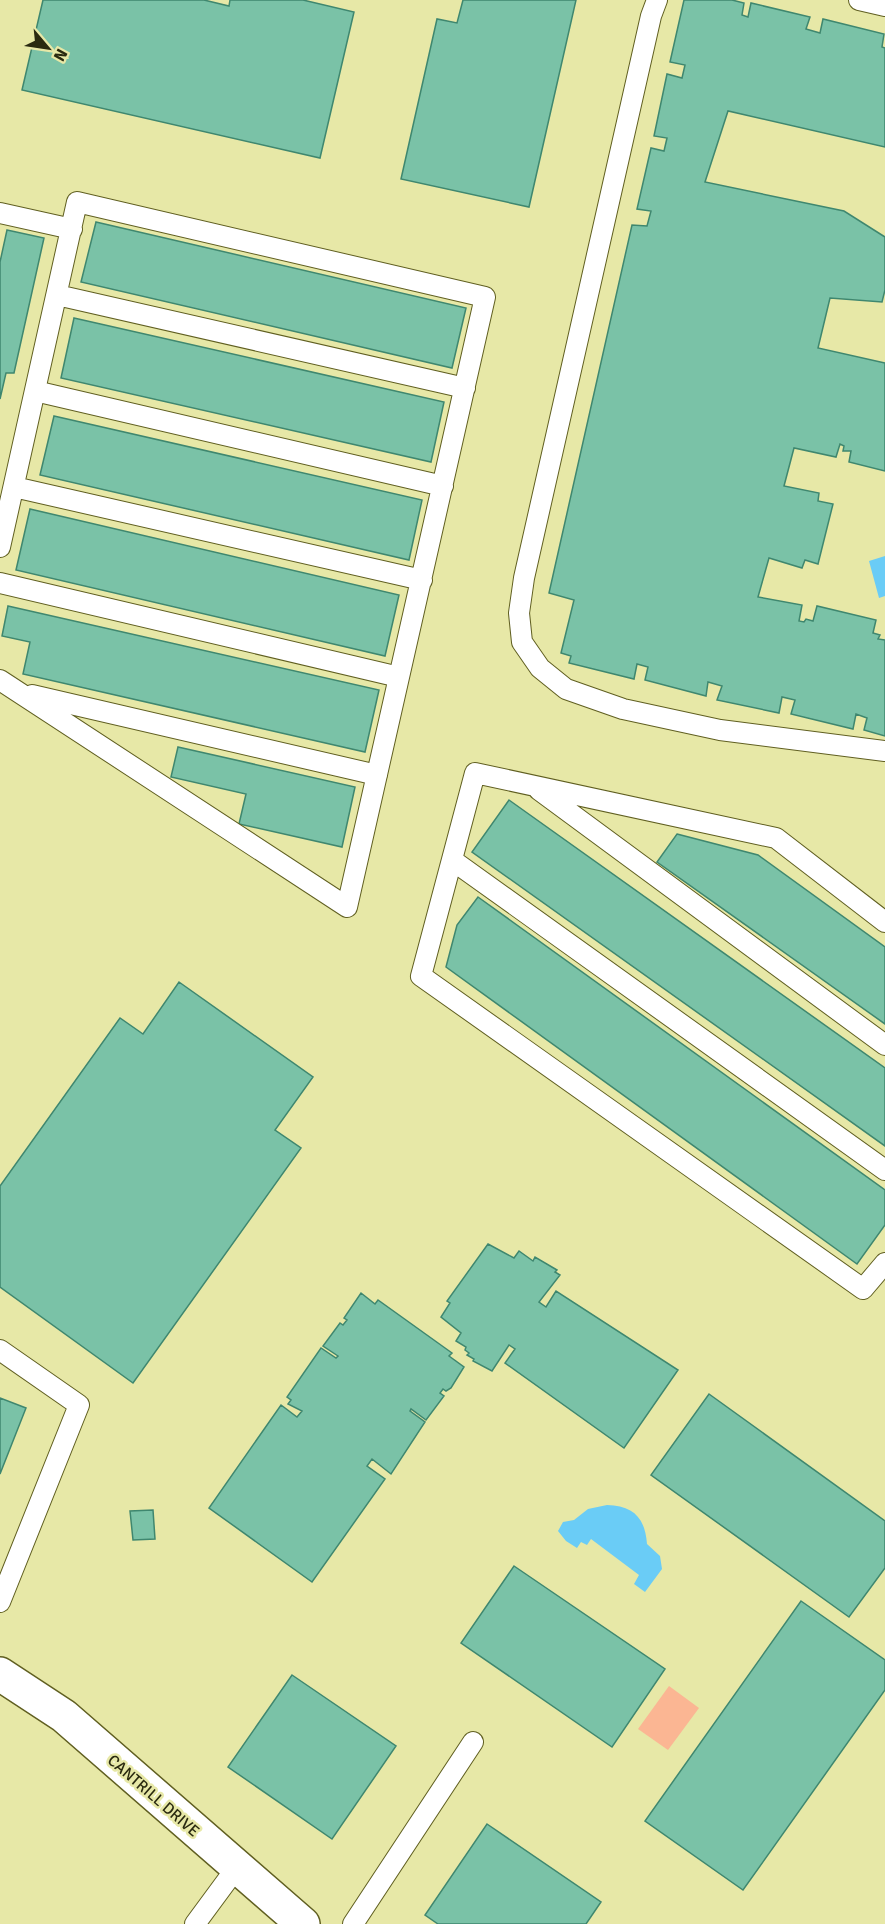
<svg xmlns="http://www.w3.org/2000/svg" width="885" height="1924" font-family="Signika,sans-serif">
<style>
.green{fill:#fbb693}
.water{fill:#6accf6}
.building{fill:#7ac2a7;stroke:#3f876f;stroke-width:1.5}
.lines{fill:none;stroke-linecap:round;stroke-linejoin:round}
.lane-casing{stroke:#605f21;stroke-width:22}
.secondary-casing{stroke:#605f21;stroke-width:36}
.lane{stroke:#fff;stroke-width:20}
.secondary{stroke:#fff;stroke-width:33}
.labels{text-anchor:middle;stroke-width:5;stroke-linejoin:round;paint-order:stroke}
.street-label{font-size:16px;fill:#2a2a10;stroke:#e7e8a7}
</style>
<rect width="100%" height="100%" fill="#e7e8a7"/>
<path class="green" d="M669,1686L699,1708L668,1750L638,1729Z"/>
<path class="water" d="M885,556V596L879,598L869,561Z
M607,1505C633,1506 645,1517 647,1544L660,1556L662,1569L645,1592L634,1584L639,1575L591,1539L587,1545L581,1542L577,1548L566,1541L558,1531L563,1522L574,1520L588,1509Z"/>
<path class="building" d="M43,0H204L229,6L230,0H303L354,12L320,158L22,90Z
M463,0H576L529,207L401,179L437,19L457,23Z
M684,0H732L744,3L742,15L748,17L751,3L810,17L806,29L820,33L823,19L884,34L882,47L885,48V147L728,111L705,182L844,211L885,237V290L882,302L830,298L818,348L885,363V471L849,462L851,451H843L844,446L840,444L836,457L794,448L784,486L819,493L818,501L833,504L818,564L805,560L802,568L769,558L758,597L802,605L799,621L804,622L806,619L813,621L817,606L876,620L873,633L880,635L878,639L885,640V736L864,730L867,718L856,714L853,729L791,714L795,700L782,697L779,713L717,700L722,686L708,682L706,696L645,680L648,667L637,664L634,679L569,663L571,656L561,653L574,600L549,593L632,225L647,226L651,211L637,209L651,148L664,151L667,138L654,136L667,74L682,78L685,65L670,62Z
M96,222L466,308L452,368L81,282Z
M7,230L44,238L14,373H6L0,399V262Z
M74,318L444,402L431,462L61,378Z
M54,416L422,500L409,560L40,475Z
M30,509L399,595L385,656L16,570Z
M8,606L379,690L365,752L23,674L30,642L2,636Z
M178,747L355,787L342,847L239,824L246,794L171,777Z
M509,800L885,1068V1146L472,852Z
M677,834L758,855L885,947V1024L657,862Z
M478,897L885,1190V1225L857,1264L446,967L457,925Z
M179,982L313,1077L275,1130L301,1148L133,1383L0,1287V1186L120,1018L143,1034Z
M488,1244L514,1258L519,1251L533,1261L535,1257L557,1270L555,1272L560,1275L539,1302L546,1307L556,1291L678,1370L624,1448L505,1363L515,1349L509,1345L492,1371L473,1361L474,1359L467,1355L469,1353L465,1350L466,1347L456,1341L461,1333L441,1317L450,1303L447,1301Z
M361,1293L375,1304L378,1300L452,1353L449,1356L464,1367L451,1388L446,1391L443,1389L440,1393L444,1396L426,1420L411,1409L410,1411L425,1422L391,1474L372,1459L367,1466L385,1479L312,1582L209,1508L281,1405L297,1417L302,1411L288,1404L291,1400L287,1397L321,1348L336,1358L338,1356L323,1346L340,1323L343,1325L347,1320L344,1318Z
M709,1394L885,1521V1568L849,1617L651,1475Z
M0,1398L26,1408L0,1474Z
M153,1510L155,1539L133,1540L130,1511Z
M514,1566L665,1669L612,1747L461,1643Z
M801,1601L885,1660V1690L743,1890L645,1821Z
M292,1675L396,1746L332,1839L228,1767Z
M487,1824L601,1902L586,1924H438L425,1915Z"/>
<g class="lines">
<g class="lane-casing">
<path id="lane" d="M657,0L651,16L524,578L519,613L522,642L540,668L566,689L623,709L720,730L885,751
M859,0L885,6
M0,213L72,229
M57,295L465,388
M35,391L443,486
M14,487L422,580
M0,547L77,202L485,297L347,907L0,680
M0,583L399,677
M32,695L377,775
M539,790L885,1045
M452,860L885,1170
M885,922L776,838L475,773L421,976L863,1289L885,1263
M0,1350L79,1405L0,1602
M195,1924L237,1867
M353,1924L473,1742"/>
</g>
<g class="secondary-casing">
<path id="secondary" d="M0,1674L64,1716L303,1924"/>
</g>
<use href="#lane" class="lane"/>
<use href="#secondary" class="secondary"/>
</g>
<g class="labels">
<g class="street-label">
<text transform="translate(154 1795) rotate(41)" y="6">CANTRILL DRIVE</text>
</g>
</g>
<g transform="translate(48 48) rotate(119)" stroke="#e7e8a7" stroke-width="4.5" paint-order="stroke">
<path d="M0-4.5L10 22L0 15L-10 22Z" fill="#2a2a10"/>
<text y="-9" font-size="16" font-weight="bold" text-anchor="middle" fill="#2a2a10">N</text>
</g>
</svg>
